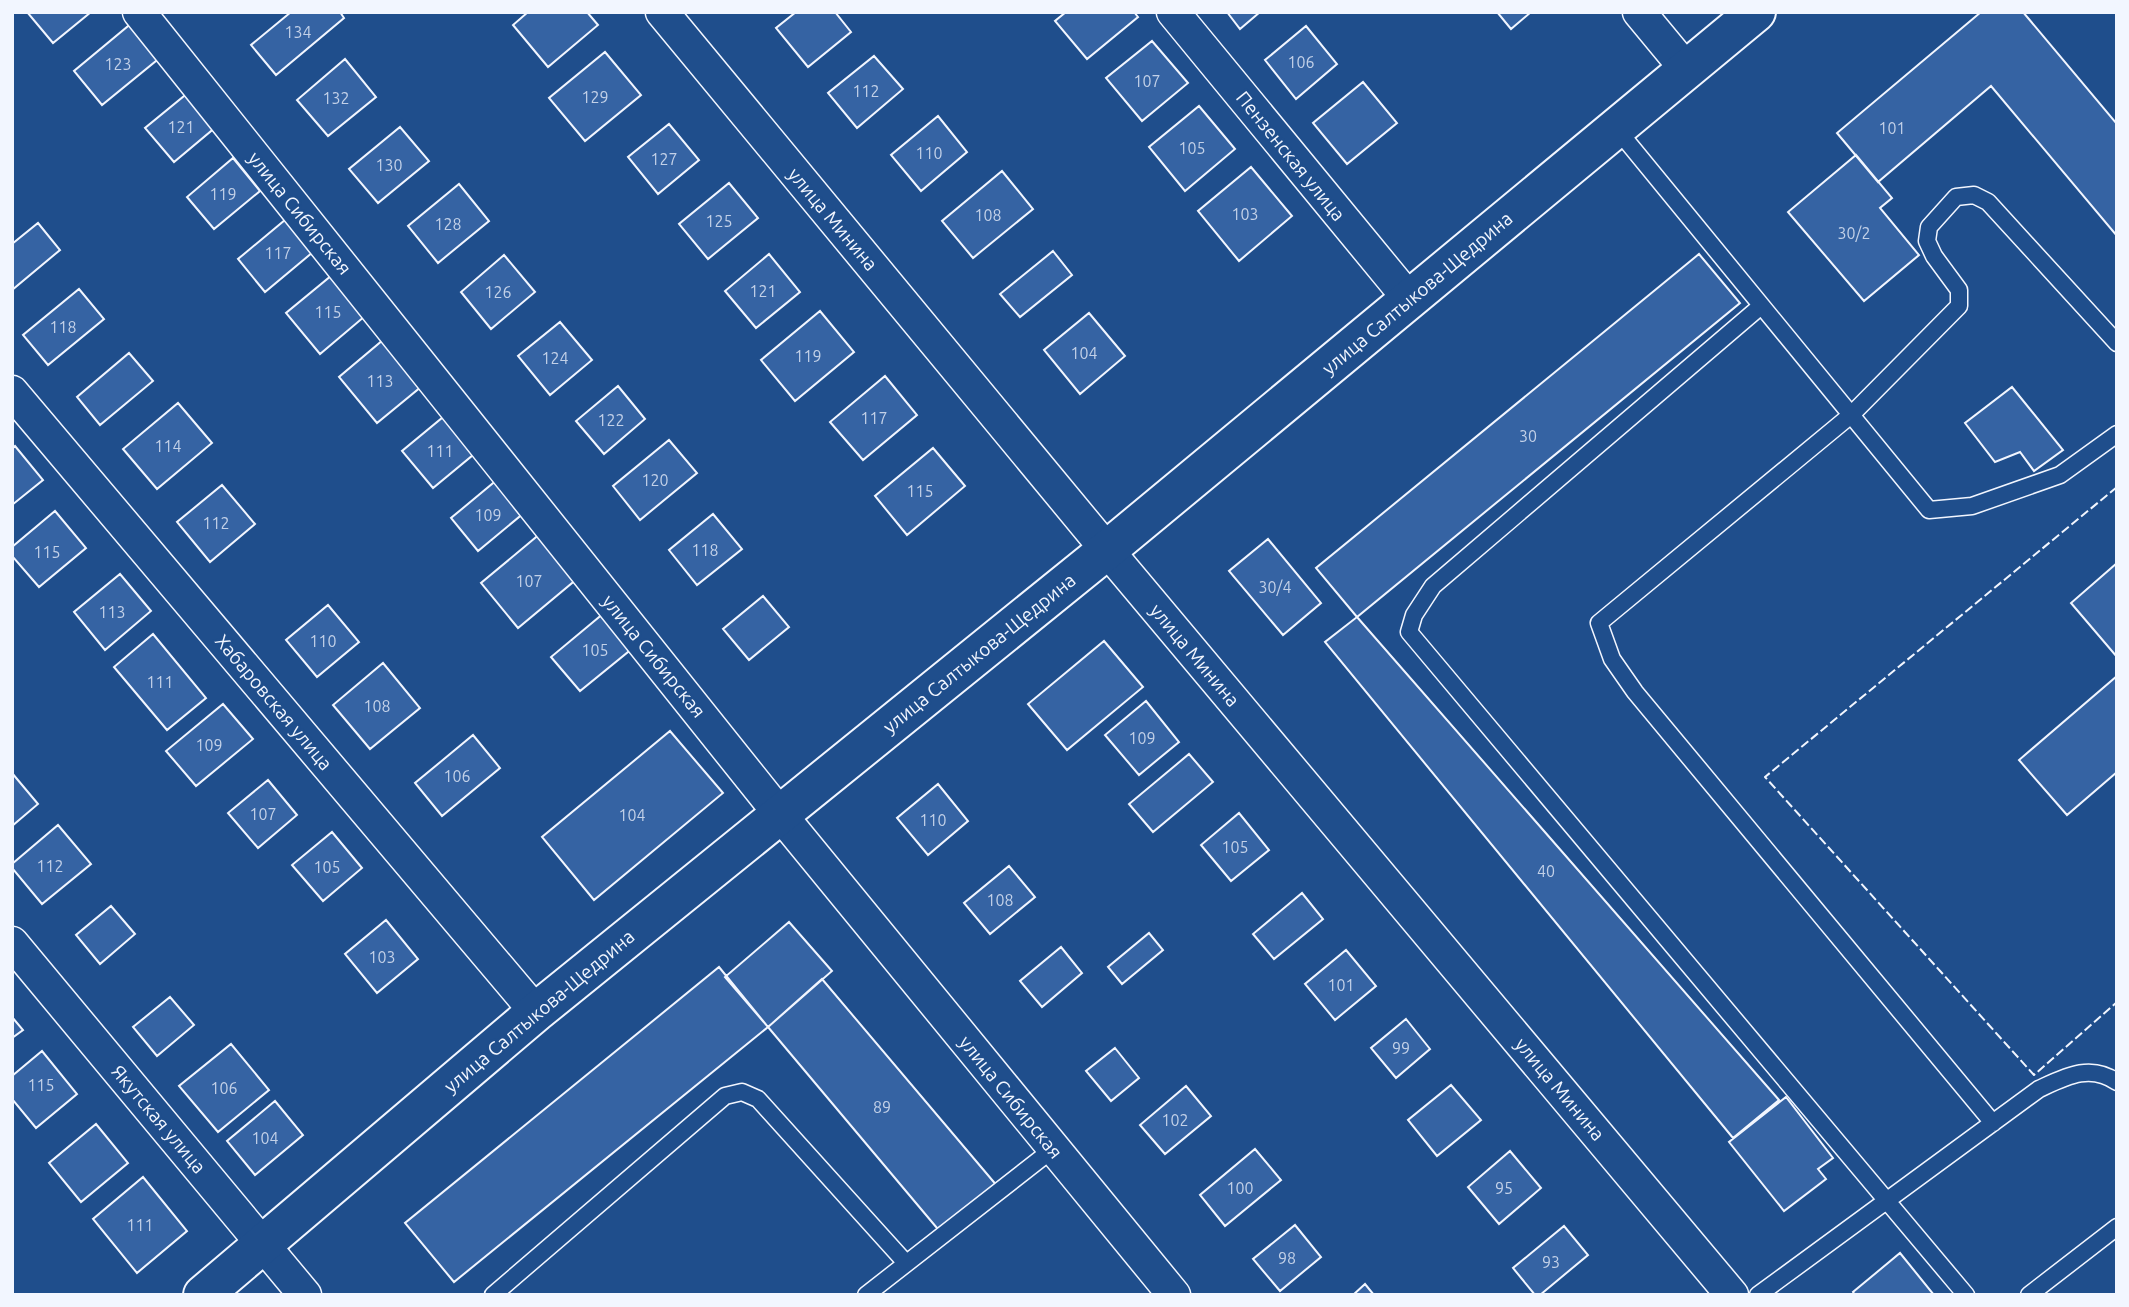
<svg xmlns="http://www.w3.org/2000/svg" width="2129" height="1307" font-family="Ubuntu,sans-serif">
<style>
.building{fill:#3563a3;stroke:#f2f6ff;stroke-width:2}
.lines{fill:none;stroke-linecap:round;stroke-linejoin:round}
.service-casing{stroke:#f2f6ff;stroke-width:19}
.minor-casing{stroke:#f2f6ff;stroke-width:35}
.tertiary-casing{stroke:#f2f6ff;stroke-width:42}
.service{stroke:#1f4e8c;stroke-width:16}
.minor{stroke:#1f4e8c;stroke-width:32}
.tertiary{stroke:#1f4e8c;stroke-width:38}
.fence{stroke:#f2f6ff;stroke-width:2;stroke-dasharray:9 3.5;stroke-linecap:butt}
.labels{text-anchor:middle;stroke-width:5;stroke-linejoin:round;paint-order:stroke}
.number-label{font-size:16px;fill:#c3d1e8}
.street-label{font-size:19px;fill:#f2f6ff;stroke:#1f4e8c}
</style>
<rect width="100%" height="100%" fill="#1f4e8c"/>
<path class="building" d="M27,12H91L53,43Z
M291,12H340L344,18L276,75L251,45Z
M528,12H587L598,25L548,67L513,25Z
M796,12H835L851,32L808,67L776,28Z
M1066,12H1134L1138,17L1087,59L1055,21Z
M1227,12H1260L1240,29Z
M1497,12H1531L1511,29Z
M1981,12H2023L2117,124V236L1991,86L1878,182L1837,133Z
M133,22L162,56L102,105L74,71Z
M1306,26L1337,64L1296,99L1265,60Z
M1152,41L1188,83L1142,121L1106,78Z
M605,52L641,95L585,141L549,98Z
M874,56L903,89L857,128L828,93Z
M345,59L376,97L328,136L297,100Z
M1363,82L1397,123L1347,164L1313,123Z
M189,92L217,126L174,162L145,128Z
M1199,106L1235,149L1185,191L1149,147Z
M938,116L967,152L921,191L891,155Z
M669,124L699,160L658,194L628,157Z
M400,127L429,161L378,203L349,169Z
M1856,155L1892,198L1880,208L1919,255L1864,301L1788,212Z
M233,158L260,191L214,229L187,197Z
M1251,167L1292,216L1239,261L1198,211Z
M1002,171L1033,209L973,258L942,221Z
M729,183L758,218L708,259L679,224Z
M459,184L489,221L438,263L408,226Z
M291,215L319,247L265,292L238,259Z
M38,223L60,250L12,290V244Z
M1053,251L1072,275L1020,317L1000,294Z
M769,254L800,292L756,328L725,291Z
M1699,254L1740,303L1357,617L1316,568Z
M504,255L535,292L491,329L461,292Z
M337,271L371,311L320,354L286,313Z
M79,289L104,319L48,365L23,335Z
M820,311L854,352L795,401L761,360Z
M1089,313L1125,356L1080,394L1044,350Z
M560,322L592,360L550,395L518,356Z
M383,340L422,386L377,423L339,377Z
M129,353L153,381L100,425L77,397Z
M885,376L917,415L863,460L830,422Z
M618,386L645,419L604,454L576,421Z
M2012,387L2063,450L2034,471L2020,452L1995,462L1965,423Z
M178,403L212,443L157,489L123,449Z
M448,413L479,450L433,488L402,451Z
M669,440L697,473L640,520L613,486Z
M15,446L43,480L12,505V449Z
M933,448L965,486L907,535L875,496Z
M498,479L525,512L478,551L451,518Z
M222,485L255,524L210,562L177,522Z
M55,511L86,548L39,587L12,556V547Z
M713,514L742,549L697,585L669,550Z
M541,533L578,578L518,628L481,583Z
M1268,539L1321,603L1283,635L1229,571Z
M2117,563V657L2071,603Z
M120,574L151,611L105,650L74,612Z
M763,596L789,627L749,660L723,629Z
M328,605L359,642L317,677L286,640Z
M610,608L639,643L580,691L551,657Z
M1357,617L1779,1100L1733,1138L1325,642Z
M153,634L206,698L167,730L114,667Z
M1104,641L1143,687L1067,750L1028,704Z
M383,663L420,708L370,749L333,705Z
M2117,676V772L2067,815L2019,760Z
M1146,701L1179,742L1139,775L1105,735Z
M223,704L253,739L196,786L166,751Z
M670,731L723,793L594,900L542,837Z
M473,735L500,768L442,816L415,783Z
M1189,754L1213,782L1153,832L1129,804Z
M12,773L38,804L12,826Z
M268,780L297,815L258,848L228,813Z
M938,784L968,821L928,855L897,818Z
M1239,813L1269,850L1231,881L1201,845Z
M58,825L91,864L42,904L12,868V864Z
M332,832L362,868L323,901L292,865Z
M1009,866L1035,897L990,934L964,903Z
M1302,893L1323,919L1274,959L1253,934Z
M111,906L135,934L100,964L76,935Z
M386,920L418,959L377,993L345,954Z
M789,922L832,971L768,1027L725,977Z
M1149,933L1163,950L1122,984L1108,967Z
M1061,947L1082,973L1042,1007L1020,981Z
M1346,950L1376,986L1335,1020L1305,984Z
M719,967L768,1027L454,1282L405,1223Z
M822,979L998,1187L942,1234L768,1027Z
M170,997L194,1025L157,1056L133,1027Z
M12,1017L23,1030L12,1038Z
M1406,1019L1430,1049L1396,1078L1371,1048Z
M231,1044L269,1090L218,1132L179,1086Z
M1115,1048L1139,1078L1111,1101L1086,1071Z
M42,1051L77,1094L36,1128L12,1099V1076Z
M1451,1085L1481,1120L1437,1156L1408,1120Z
M1186,1086L1211,1116L1165,1154L1140,1125Z
M1786,1097L1833,1158L1818,1169L1826,1179L1784,1211L1729,1142Z
M275,1101L303,1135L255,1175L227,1141Z
M96,1124L128,1163L81,1202L49,1163Z
M1255,1149L1281,1180L1225,1226L1200,1195Z
M1510,1151L1541,1188L1499,1224L1468,1187Z
M143,1177L187,1231L137,1273L93,1219Z
M1295,1225L1321,1257L1280,1291L1253,1259Z
M1564,1226L1588,1255L1540,1295H1535L1513,1268Z
M1900,1253L1934,1295H1855L1853,1292Z
M1365,1284L1374,1295H1353Z"/>
<g class="lines">
<g class="service-casing">
<path id="service" d="M1616,128L1929,510L1972,506L2060,475L2117,434
M1761,306L1433,586L1414,615L1409,632L1966,1295
M1993,1123L1635,692L1612,659L1599,623L1851,415L1959,306V290L1934,256L1927,241L1929,227L1956,197L1974,195L1988,202L2117,343
M493,1295L725,1096L742,1092L758,1099L906,1263
M866,1295L1053,1149
M1758,1295L2039,1089C2065,1077 2090,1063 2117,1082
M2029,1295L2117,1227"/>
</g>
<g class="minor-casing">
<path id="minor" d="M139,12L779,813L1174,1295
M662,12L1107,550L1732,1295
M1173,12L1410,300
M1639,12L1687,70
M12,392L536,1012
M12,943L305,1295"/>
</g>
<g class="tertiary-casing">
<path id="tertiary" d="M203,1295L536,1012L1107,550L1756,12"/>
</g>
<use href="#service" class="service"/>
<use href="#minor" class="minor"/>
<use href="#tertiary" class="tertiary"/>
<path class="fence" d="M2117,487L1765,777L2034,1075L2117,1002"/>
</g>
<g class="labels">
<g class="number-label">
<text x="298" y="38">134</text>
<text x="1301" y="68">106</text>
<text x="118" y="70">123</text>
<text x="1147" y="87">107</text>
<text x="866" y="97">112</text>
<text x="595" y="103">129</text>
<text x="336" y="104">132</text>
<text x="181" y="133">121</text>
<text x="1892" y="134">101</text>
<text x="1192" y="154">105</text>
<text x="929" y="159">110</text>
<text x="664" y="165">127</text>
<text x="389" y="171">130</text>
<text x="223" y="200">119</text>
<text x="1245" y="220">103</text>
<text x="988" y="221">108</text>
<text x="719" y="227">125</text>
<text x="448" y="230">128</text>
<text x="1854" y="239">30/2</text>
<text x="278" y="259">117</text>
<text x="763" y="297">121</text>
<text x="498" y="298">126</text>
<text x="328" y="318">115</text>
<text x="63" y="333">118</text>
<text x="1084" y="359">104</text>
<text x="808" y="362">119</text>
<text x="555" y="364">124</text>
<text x="380" y="387">113</text>
<text x="874" y="424">117</text>
<text x="611" y="426">122</text>
<text x="1528" y="442">30</text>
<text x="168" y="452">114</text>
<text x="440" y="457">111</text>
<text x="655" y="486">120</text>
<text x="920" y="497">115</text>
<text x="488" y="521">109</text>
<text x="216" y="529">112</text>
<text x="705" y="556">118</text>
<text x="47" y="558">115</text>
<text x="529" y="587">107</text>
<text x="1275" y="593">30/4</text>
<text x="112" y="618">113</text>
<text x="323" y="647">110</text>
<text x="595" y="656">105</text>
<text x="160" y="688">111</text>
<text x="377" y="712">108</text>
<text x="1142" y="744">109</text>
<text x="209" y="751">109</text>
<text x="457" y="782">106</text>
<text x="263" y="820">107</text>
<text x="632" y="821">104</text>
<text x="933" y="826">110</text>
<text x="1235" y="853">105</text>
<text x="50" y="872">112</text>
<text x="327" y="873">105</text>
<text x="1546" y="877">40</text>
<text x="1000" y="906">108</text>
<text x="382" y="963">103</text>
<text x="1341" y="991">101</text>
<text x="1401" y="1054">99</text>
<text x="41" y="1091">115</text>
<text x="224" y="1094">106</text>
<text x="882" y="1113">89</text>
<text x="1175" y="1126">102</text>
<text x="265" y="1144">104</text>
<text x="1240" y="1194">100</text>
<text x="1504" y="1194">95</text>
<text x="140" y="1231">111</text>
<text x="1287" y="1264">98</text>
<text x="1551" y="1268">93</text>
</g>
<g class="street-label">
<text transform="translate(1291 156) rotate(51)" y="7">Пензенская улица</text>
<text transform="translate(300 213) rotate(51)" y="7">улица Сибирская</text>
<text transform="translate(833 219) rotate(50)" y="7">улица Минина</text>
<text transform="translate(1417 293) rotate(-40)" y="7">улица Салтыкова-Щедрина</text>
<text transform="translate(979 653) rotate(-39)" y="7">улица Салтыкова-Щедрина</text>
<text transform="translate(1195 655) rotate(50)" y="7">улица Минина</text>
<text transform="translate(654 656) rotate(51)" y="7">улица Сибирская</text>
<text transform="translate(274 702) rotate(50)" y="7">Хабаровская улица</text>
<text transform="translate(539 1011) rotate(-40)" y="7">улица Салтыкова-Щедрина</text>
<text transform="translate(1560 1089) rotate(50)" y="7">улица Минина</text>
<text transform="translate(1011 1097) rotate(51)" y="7">улица Сибирская</text>
<text transform="translate(159 1119) rotate(50)" y="7">Якутская улица</text>
</g>
</g>
<rect width="2129" height="1307" fill="none" stroke="#f2f6ff" stroke-width="28"/>
</svg>
